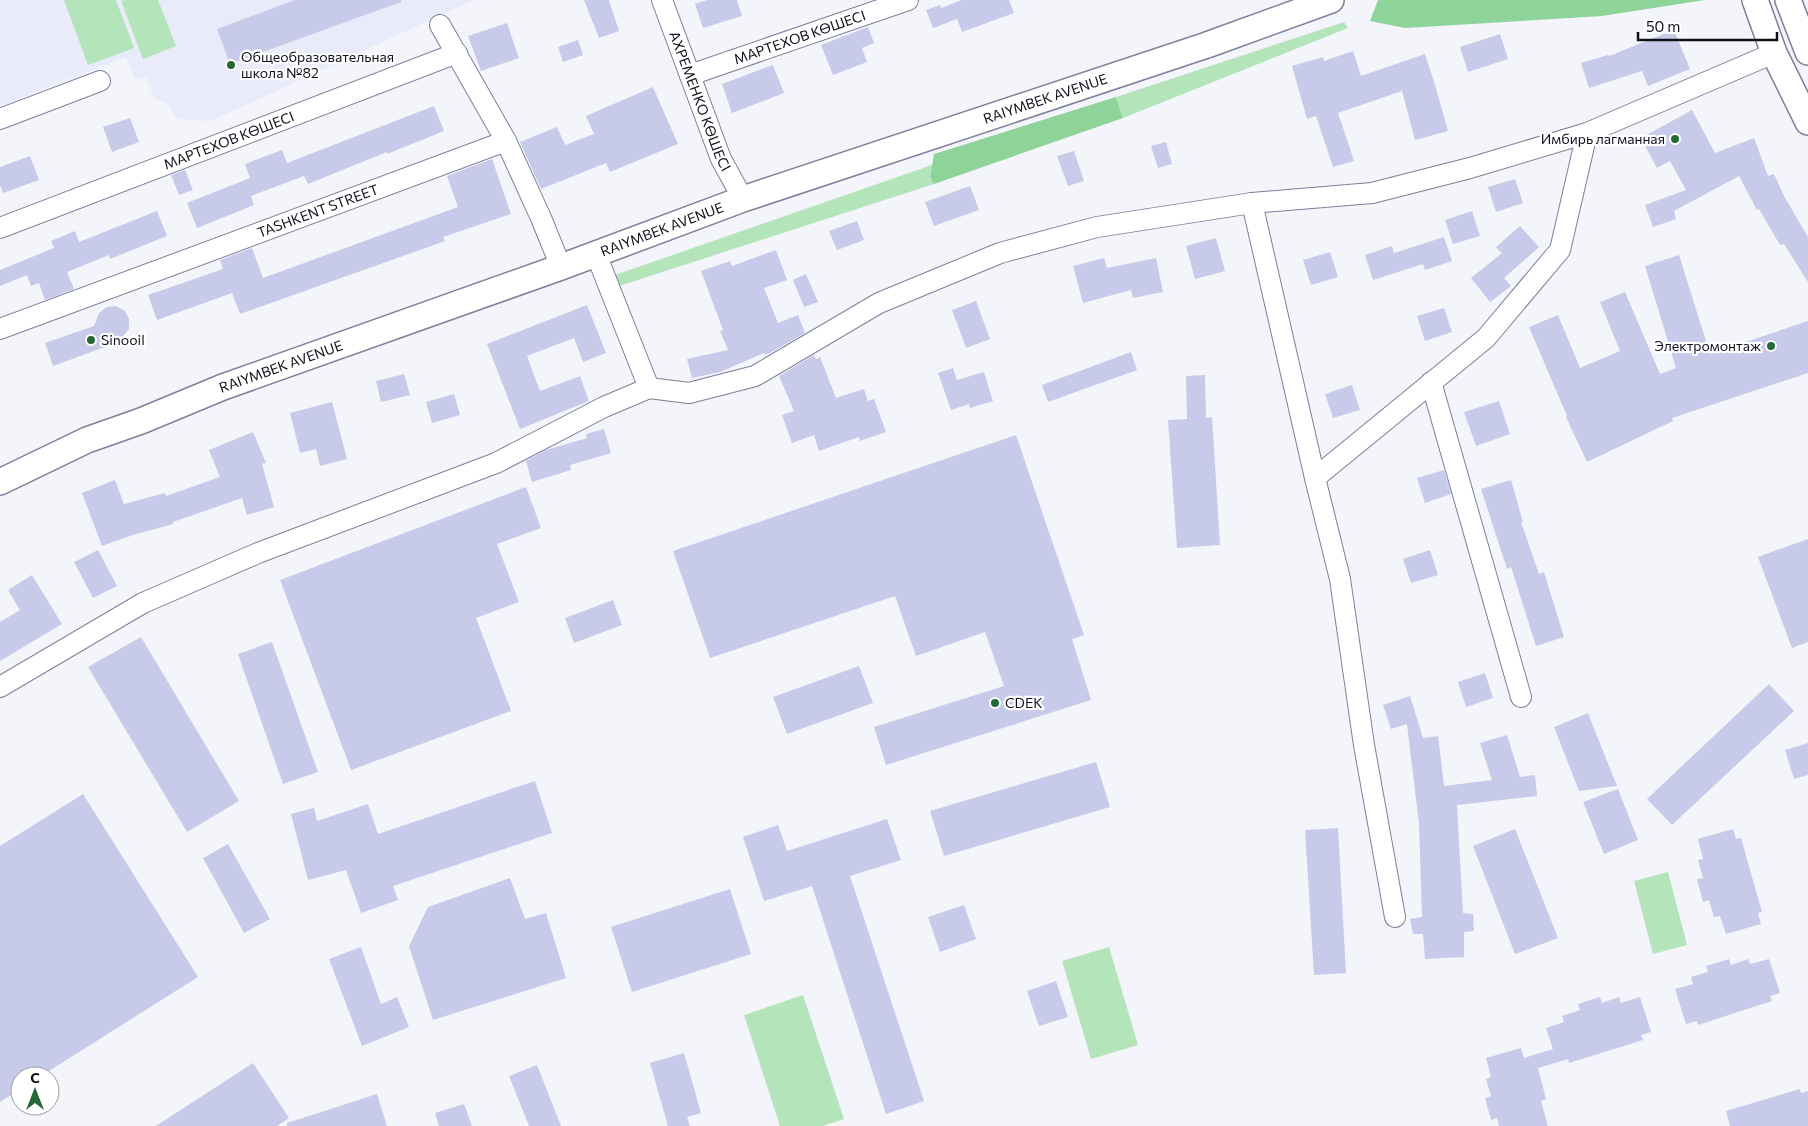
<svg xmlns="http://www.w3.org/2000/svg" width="1808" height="1126" font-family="Commissioner,sans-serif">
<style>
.built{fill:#e9ebfa}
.green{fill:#b4e4ba}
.forest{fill:#8ed499}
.building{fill:#c8cae9}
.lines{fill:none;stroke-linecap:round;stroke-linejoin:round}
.minor-casing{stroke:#7d7f9b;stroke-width:22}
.major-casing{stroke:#7d7f9b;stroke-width:28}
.minor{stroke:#fff;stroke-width:20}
.major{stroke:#fff;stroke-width:25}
.poi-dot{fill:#246935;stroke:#fff;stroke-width:2}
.labels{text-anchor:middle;stroke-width:4.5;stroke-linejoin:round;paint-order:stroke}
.street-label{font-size:14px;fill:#10101b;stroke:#fff}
.poi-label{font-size:14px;fill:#10101b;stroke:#fff;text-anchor:start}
</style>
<rect width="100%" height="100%" fill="#f4f4fb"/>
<path class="built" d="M0,0H474L211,121L177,119L167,103L154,98L146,77L135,79L126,57L0,106Z"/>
<path class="green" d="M64,0H116L134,48L88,65Z
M125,0H158L176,46L143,59L121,1Z
M1344,22L1348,28L1123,118L1116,97Z
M932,165L930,177L934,184L613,288L615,275Z
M1668,872L1687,945L1653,954L1634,881Z
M1109,947L1138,1045L1091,1059L1062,961Z
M803,995L844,1119L823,1126H780L744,1015Z"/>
<path class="forest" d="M1378,0H1705L1602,16L1405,28L1370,21Z
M1116,97L1123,118L934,184L930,177L934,154Z"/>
<path class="building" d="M295,0H401V2L230,64L217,29Z
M584,0H609L619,31L599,38Z
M707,0H737L742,16L703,28L695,4Z
M962,0H1009L1014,13L962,32L957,19L933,28L926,10L940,5L941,8Z
M507,23L519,58L481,71L468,36Z
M868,27L874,43L862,48L867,62L833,75L821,45Z
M1674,30L1690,69L1648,86L1642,71L1589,88L1581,63L1608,55L1609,56Z
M1500,34L1508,59L1468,72L1460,47Z
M578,40L583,55L563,62L558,47Z
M1353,51L1361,76L1425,54L1435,85L1448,131L1415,140L1402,91L1338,113L1354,161L1333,167L1316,116L1307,119L1292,66L1323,57L1324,61Z
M773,65L784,93L732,113L722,84Z
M653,87L678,144L610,172L606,163L541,189L520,142L557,127L565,145L594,134L586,116Z
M434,106L444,131L387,154V152L308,184L304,176L251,196L254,205L197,228L187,203L250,178L245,164L282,150L287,163Z
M1692,110L1715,153L1754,138L1768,176L1774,174L1784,196L1808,237V282L1784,244L1780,245L1759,209L1757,210L1739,176L1674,211L1676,219L1653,227L1645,205L1686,190L1670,161L1657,168L1641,138Z
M130,118L139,142L112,152L103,127Z
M1166,142L1172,164L1158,168L1151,146Z
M1074,151L1084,181L1068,186L1057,156Z
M30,156L39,180L3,193L0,185V167Z
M492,159L511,214L443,237L445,241L240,314L232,293L157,320L148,295L223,269L220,260L252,248L263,278L458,207L447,176Z
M185,170L193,190L179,195L171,175Z
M1515,179L1523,203L1496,212L1488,187Z
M970,186L979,210L934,226L925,202Z
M157,211L167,236L110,259L109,255L67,272L74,289L45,300L39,283L31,286L27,275L0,286V270L54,248L51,241L75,231L79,242Z
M1472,211L1480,236L1453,244L1445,220Z
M857,221L864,240L837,250L829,231Z
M1520,226L1539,247L1504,278L1511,286L1490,302L1471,278L1502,253L1496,247Z
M1444,237L1452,261L1425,270L1423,264L1373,280L1365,255L1392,246L1394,253Z
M1216,238L1225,271L1195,279L1186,246Z
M776,250L787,280L764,288L778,323L798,315L805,333L770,353L765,355L764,353L720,372L692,378L687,359L728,350L720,331L723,330L701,271L730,261L732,266Z
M1330,252L1338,277L1311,285L1303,260Z
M1679,255L1710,354L1808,321V373L1672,418L1673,421L1587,462L1566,417L1567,416L1529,327L1558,315L1580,368L1620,351L1600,302L1625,292L1660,374L1676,368L1645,266Z
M1104,258L1107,268L1156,258L1163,292L1133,298L1131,290L1083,303L1073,266Z
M806,274L818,302L804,307L793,280Z
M976,301L990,339L966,348L952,310Z
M587,305L606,353L583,362L574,338L527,356L540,391L580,376L589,401L520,429L487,344Z
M116,306L125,311L129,319V329L123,336L112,341L113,344L53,366L45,343L94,326L99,313L107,307Z
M1444,308L1452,332L1425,341L1417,316Z
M1131,352L1137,370L1048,402L1042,385Z
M814,355L816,359L820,357L836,398L864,389L868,401L874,399L886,432L860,441L859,437L819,451L814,435L792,443L782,415L794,411L779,376Z
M953,368L957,380L984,372L993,401L970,408L969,404L951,410L938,373Z
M404,374L410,395L381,402L376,381Z
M1205,375L1206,418L1212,417L1220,545L1177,548L1168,420L1187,419L1186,376Z
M1352,385L1360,410L1333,418L1325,394Z
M454,394L460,415L432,423L426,402Z
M1499,401L1510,434L1476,446L1464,412Z
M332,402L347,459L320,466L316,449L300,453L290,413Z
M604,429L611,453L570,465L571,470L532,482L526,461L546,450L587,438L586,434Z
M253,432L266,463L262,464L274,507L247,515L242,498L173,522V524L133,535L102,546L82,493L115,480L124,504L165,493L166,496L220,477L209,450Z
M1016,435L1084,635L1072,639L1091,700L886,765L874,727L1004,686L985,632L916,656L895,596L710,658L673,551Z
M1444,470L1451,494L1425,503L1417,478Z
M1511,480L1523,522H1521L1539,574L1544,572L1564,637L1536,646L1511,567L1507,569L1481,489Z
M526,487L541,528L497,544L519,602L476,618L511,711L351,770L280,580Z
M1808,539V642L1792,648L1758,557Z
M98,550L117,586L93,598L74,562Z
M1430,550L1438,575L1411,583L1403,559Z
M32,575L62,624L0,661V622L20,610L8,590Z
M613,600L622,625L574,643L565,618Z
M141,637L239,801L187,832L88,667Z
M272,642L318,772L283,784L238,654Z
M859,666L873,703L787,734L773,697Z
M1485,673L1493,698L1466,707L1458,682Z
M1769,684L1794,711L1672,825L1647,799Z
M1410,696L1423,738L1438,736L1444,786L1492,780L1480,743L1507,735L1520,777L1535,775L1537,796L1457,805L1463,913L1473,914L1474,931L1464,932V957L1425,959L1423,934H1413L1410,919L1422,917L1419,824L1407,724L1391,729L1383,705Z
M1588,713L1593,726L1617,786L1579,791L1554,727Z
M1808,743V775L1794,779L1785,750Z
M1096,762L1110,807L944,856L930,811Z
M535,781L552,833L393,886L398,900L361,913L346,870L308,880L291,814L314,808L317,821L368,804L378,834Z
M1618,789L1638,840L1604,854L1583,802Z
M83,794L198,977L41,1076H20V1089L0,1102V846Z
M887,819L901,860L850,876L924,1101L886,1114L812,886L764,901L743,837L778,825L787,851Z
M1338,828L1346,973L1314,975L1305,830Z
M1515,829L1558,938L1515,954L1473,846Z
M1733,829L1736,839L1741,838L1762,912L1758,913L1761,924L1726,934L1720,916L1714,917L1709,900L1703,902L1697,879L1703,878L1698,860L1703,859L1698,839Z
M228,844L270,919L244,933L203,858Z
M510,878L525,919L546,913L566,978L433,1020L409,946L428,907Z
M730,889L751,954L632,992L611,927Z
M964,905L976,939L940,952L928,917Z
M361,947L381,1004L397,997L409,1027L362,1046L329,959Z
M1729,959L1731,965L1748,959L1750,964L1769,959L1780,993L1770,996L1772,1001L1698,1025L1697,1021L1686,1024L1675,989L1693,984L1691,977L1708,972L1706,966Z
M1056,981L1068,1017L1039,1026L1027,991Z
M1600,997L1602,1003L1619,997L1621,1003L1640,997L1651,1032L1641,1035L1643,1040L1569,1063L1568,1059L1538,1068L1546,1099L1541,1101L1548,1126H1499L1497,1118L1491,1120L1485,1098L1491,1096L1486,1079L1491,1077L1486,1058L1521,1048L1524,1058L1553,1049L1546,1028L1564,1022L1562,1016L1580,1010L1578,1004Z
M684,1053L701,1113L687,1117L690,1126H668L650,1063Z
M253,1063L289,1118L277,1126H156Z
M537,1065L561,1126H529L509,1076Z
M1800,1089L1801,1093L1808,1091V1126H1730L1726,1111Z
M377,1094L387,1126H287V1123Z
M464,1104L472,1126H439L435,1113Z"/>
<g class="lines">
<g class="minor-casing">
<g id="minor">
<path id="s1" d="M662,0L721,159L743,199"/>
<path d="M440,25L506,141L541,218L561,267"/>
<path id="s2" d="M690,75L908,0"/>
<path d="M0,119L100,81"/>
<path d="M1252,203L1315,478L1340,579L1364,745L1395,917"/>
<path id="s3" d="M0,228L457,53"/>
<path d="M596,254L649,388"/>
<path id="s4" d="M0,329L506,141"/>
<path d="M1431,382L1521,697"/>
<path d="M1315,478L1486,338L1560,250L1587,133"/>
<path d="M0,687L143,603L258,553L496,463L604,407L649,388L689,393L755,376L879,303L1000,253L1097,227L1252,203L1372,193L1470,168L1587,133L1774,53"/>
</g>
</g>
<g class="major-casing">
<g id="major">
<path d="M1755,0L1774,53L1808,122"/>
<path d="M1788,0L1808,52"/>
<path id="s5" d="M0,482L87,440L141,421L223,387L561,267L743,199L1207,45L1331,0"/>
</g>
</g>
<use href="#minor" class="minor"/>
<use href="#major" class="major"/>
</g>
<g class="poi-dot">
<circle cx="231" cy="65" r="5"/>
<circle cx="1675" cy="139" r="5"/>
<circle cx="91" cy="340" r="5"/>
<circle cx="1771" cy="346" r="5"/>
<circle cx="995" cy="703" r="5"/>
</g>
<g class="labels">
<g class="street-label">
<text dy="5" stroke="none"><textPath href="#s2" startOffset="116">МАРТЕХОВ КӨШЕСІ</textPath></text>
<text dy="5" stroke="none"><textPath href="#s5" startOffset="1114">RAIYMBEK AVENUE</textPath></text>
<text dy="5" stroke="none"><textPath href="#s1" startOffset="108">АХРЕМЕНКО КӨШЕСІ</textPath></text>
<text dy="5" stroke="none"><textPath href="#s3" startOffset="245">МАРТЕХОВ КӨШЕСІ</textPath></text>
<text dy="5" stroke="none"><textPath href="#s4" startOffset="339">TASHKENT STREET</textPath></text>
<text dy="5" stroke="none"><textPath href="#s5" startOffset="709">RAIYMBEK AVENUE</textPath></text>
<text dy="5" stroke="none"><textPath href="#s5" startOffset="304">RAIYMBEK AVENUE</textPath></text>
</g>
<g class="poi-label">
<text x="241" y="62">Общеобразовательная<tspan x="241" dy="16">школа №82</tspan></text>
<text x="1665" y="144" text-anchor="end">Имбирь лагманная</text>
<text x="101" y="345">Sinooil</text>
<text x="1761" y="351" text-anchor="end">Электромонтаж</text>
<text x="1005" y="708">CDEK</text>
</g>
</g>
<g transform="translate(35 1091)"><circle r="24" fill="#ffffff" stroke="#9f9fa4"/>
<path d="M0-4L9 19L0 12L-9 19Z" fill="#246935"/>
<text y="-8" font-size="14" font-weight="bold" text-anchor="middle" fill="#10101b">С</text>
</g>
<path d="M1638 32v8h139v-8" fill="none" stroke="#10101b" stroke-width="2.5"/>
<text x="1646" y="32" font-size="15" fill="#10101b" stroke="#ffffff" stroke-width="4" paint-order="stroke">50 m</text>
</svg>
